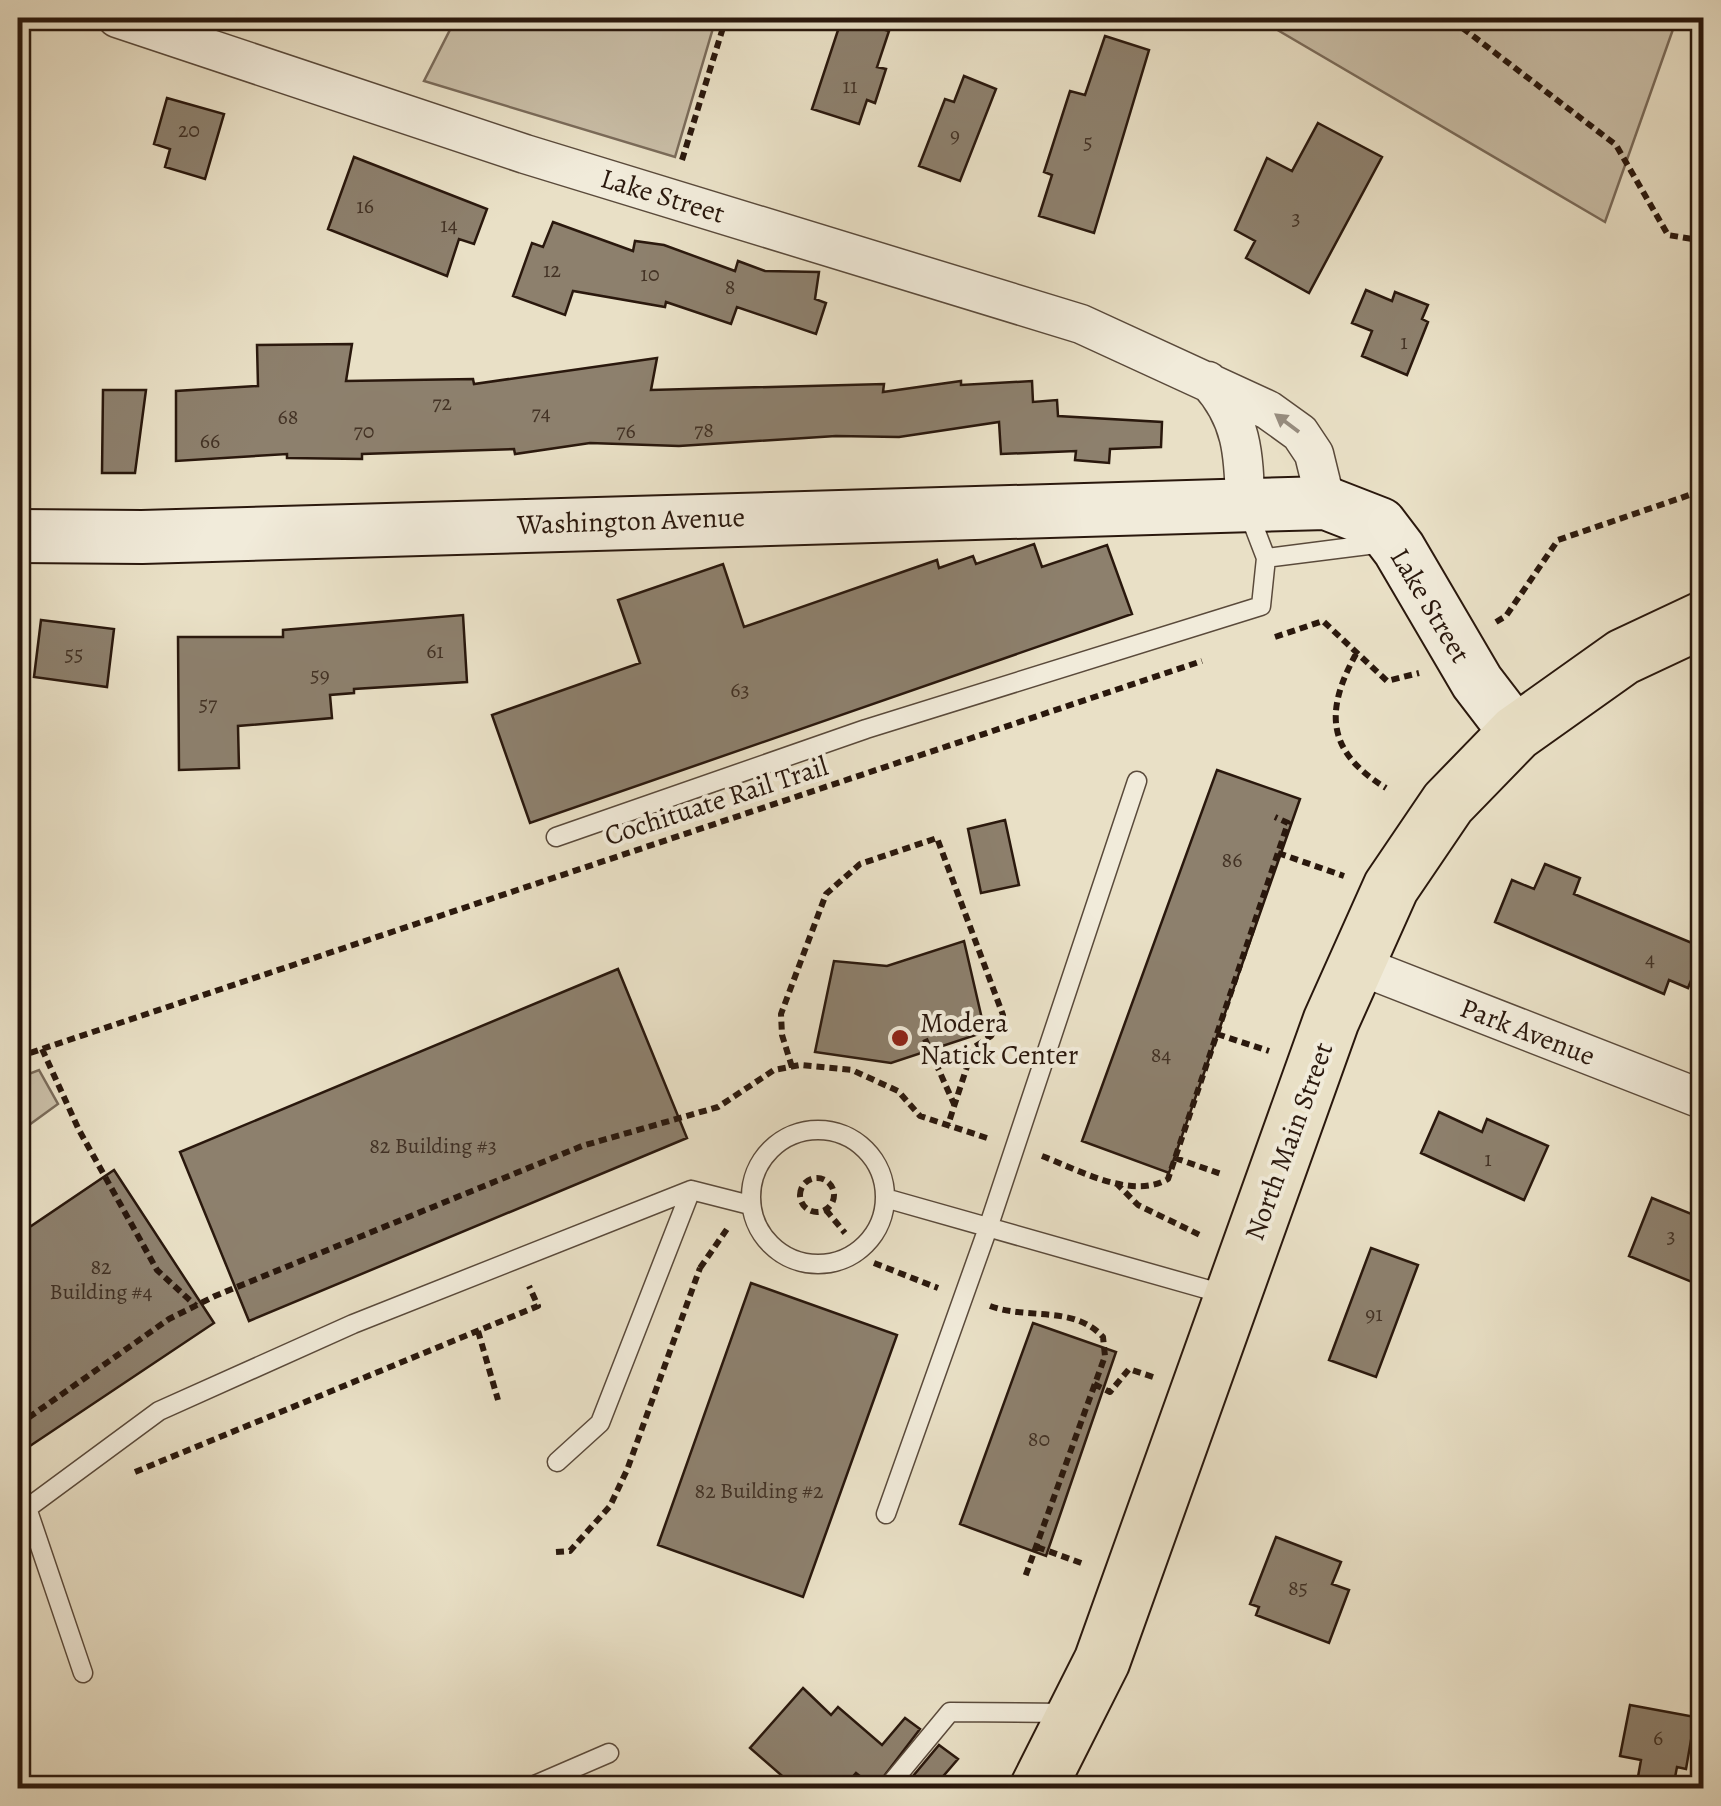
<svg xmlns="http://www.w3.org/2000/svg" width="1721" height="1806" font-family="Alegreya,serif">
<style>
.green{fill:#c9bea7;stroke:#7a6b5a;stroke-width:2.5}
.building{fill:#8d806d;stroke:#2a180d;stroke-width:2.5}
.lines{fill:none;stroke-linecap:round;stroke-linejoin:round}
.lane-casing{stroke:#5a4a3b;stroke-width:21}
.street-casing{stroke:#5a4a3b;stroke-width:41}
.secondary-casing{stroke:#2a180d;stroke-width:56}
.primary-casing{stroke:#2a180d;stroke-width:59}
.path{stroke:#2a180d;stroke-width:6;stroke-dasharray:8 5;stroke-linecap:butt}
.lane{stroke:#f1ebda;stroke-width:18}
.street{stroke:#f1ebda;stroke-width:38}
.secondary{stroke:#f1ebda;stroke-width:52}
.primary{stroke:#e9e0c6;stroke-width:55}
.oneway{fill:#978c7e}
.poi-dot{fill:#8f2418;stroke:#f1ebda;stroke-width:4}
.labels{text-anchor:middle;stroke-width:8;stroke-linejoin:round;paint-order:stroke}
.number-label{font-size:22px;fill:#433225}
.street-label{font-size:28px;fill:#2a180d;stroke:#f1ebda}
.poi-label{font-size:28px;fill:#2a180d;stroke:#f1ebda;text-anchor:start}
</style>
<rect width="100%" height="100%" fill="#e9e0c6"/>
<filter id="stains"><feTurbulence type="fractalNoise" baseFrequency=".002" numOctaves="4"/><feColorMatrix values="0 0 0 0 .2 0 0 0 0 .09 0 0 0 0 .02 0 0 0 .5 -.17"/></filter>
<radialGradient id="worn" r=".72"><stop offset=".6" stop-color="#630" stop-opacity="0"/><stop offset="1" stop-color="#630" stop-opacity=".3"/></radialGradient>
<path class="green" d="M456,18H716L675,157L424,81Z
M1257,18H1677L1605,222Z
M39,1070L58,1104L18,1133V1078Z"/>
<path class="building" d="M842,18L889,31L877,67L886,69L875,103L867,100L859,124L812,109Z
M1105,36L1149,50L1094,233L1039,216L1052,175L1044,172L1070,91L1085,95Z
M964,76L996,89L960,181L919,166L945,99L954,102Z
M167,98L224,114L205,179L165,167L170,149L154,144Z
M1318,123L1382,157L1309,293L1246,258L1255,241L1235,230L1267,158L1292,171Z
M354,157L487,209L474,244L459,239L447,276L328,229Z
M553,222L633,251L635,241L664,245L735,271L738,261L765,271L819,272L815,299L826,303L816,334L737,307L731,324L666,302L665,307L573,291L565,315L513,296L532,243L543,247Z
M1366,290L1392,301L1395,292L1428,305L1422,319L1428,322L1407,375L1362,356L1372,331L1352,323Z
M352,344L346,381L473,379L474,384L657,358L651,390L884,384L883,392L961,381V385L1032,381L1033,402L1057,400L1058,416L1162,422L1161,447L1110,449L1109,463L1075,460L1076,451L1001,454L999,422L899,437L836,436L679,446L590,443L515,454L514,449L362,454V459L287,458V454L176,461V391L258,386L257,345Z
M103,390H146L135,473H102Z
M1034,544L1042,567L1107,545L1132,614L530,823L492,715L640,663L618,600L723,564L744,627L937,560L939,568L973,556L976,564Z
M463,615L467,682L354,689V693L330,695L332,718L238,726L239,768L179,770L178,637H283V630Z
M41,620L114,629L107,687L34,677Z
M1217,770L1300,799L1169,1173L1082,1141Z
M1005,820L1019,885L981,893L968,829Z
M1545,864L1580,878L1574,894L1704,948L1688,988L1669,980L1664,994L1495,922L1512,880L1534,889Z
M964,941L985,1032L891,1063L815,1052L834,961L887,966Z
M618,969L687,1138L249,1321L180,1152Z
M1439,1112L1482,1132L1487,1119L1548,1146L1524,1200L1421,1153Z
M114,1170L214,1323L18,1454V1235Z
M1652,1198L1704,1219V1287L1629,1256Z
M1371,1248L1418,1265L1376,1377L1329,1360Z
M751,1283L897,1335L803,1597L658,1545Z
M1033,1323L1116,1352L1046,1556L960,1524Z
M1276,1537L1341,1562L1332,1584L1349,1590L1329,1643L1256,1615L1259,1607L1250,1604Z
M803,1688L831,1715L838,1707L882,1745L905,1718L920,1729L875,1788L856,1773L843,1788H796L750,1748Z
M1630,1705L1695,1717L1686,1769L1677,1767L1673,1788H1636L1641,1760L1620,1756Z
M939,1745L958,1759L933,1788H903Z"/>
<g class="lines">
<g class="lane-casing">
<path id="lane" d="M1248,511L1266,558L1384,543
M556,837L866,729L1261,606L1266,558
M751 1197a67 67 0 1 1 134 0a67 67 0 1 1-134 0Z
M885,1198L1227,1295
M557,1462L600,1423L691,1190
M27,1508L83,1673
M886,1514L989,1225L1137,781
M18,1515L159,1411L353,1324L691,1190L750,1205
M528,1788L609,1753
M887,1788L950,1712L1067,1713"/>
</g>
<g class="street-casing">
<path id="street" d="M117,18L525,154L1081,324L1268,410L1300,433L1314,454L1326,503
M1208,381C1242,418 1244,454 1245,503
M1353,963L1704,1100"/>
</g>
<g class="secondary-casing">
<path id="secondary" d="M18,536L142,537L1326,503L1380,524L1399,549L1477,682L1516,733"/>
</g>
<g class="primary-casing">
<path id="primary" d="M1038,1788L1102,1661L1331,1021L1391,887L1448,803L1516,733L1623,657L1704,619"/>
</g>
<path class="path" d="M1439,18L1456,23L1616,145L1668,235L1704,241
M682,160L726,18
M1496,622L1506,616L1558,540L1704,490
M1275,637L1323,621L1387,681L1419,673
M1356,654C1324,712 1327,752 1386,788
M1278,853L1344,876
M1217,1034L1269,1051
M925,1039L954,1104
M42,1049L79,1130L157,1270L196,1306
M18,1057L1202,661
M792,1067L782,1035L781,1014L826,894L860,864L937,838L1003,1015L991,1036L973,1048L948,1125
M1042,1156C1079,1170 1131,1200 1168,1179L1288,823L1275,817
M1175,1158L1224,1175
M800 1195a17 17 0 1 1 34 0a17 17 0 1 1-34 0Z
M1116,1183L1138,1205L1202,1236
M826,1210L845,1233
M874,1263L938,1288
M700,1268L727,1229
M990,1306C1028,1320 1074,1305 1103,1337L1105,1356L1024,1580
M478,1331L498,1400
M1094,1384L1110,1392L1129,1369L1153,1377
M18,1425L169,1319L215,1296L582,1146L718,1107L774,1070L800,1065L852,1070L898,1091L920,1116L990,1139
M135,1472L538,1306L529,1286
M1037,1547L1084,1564
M556,1552L570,1551L610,1506L627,1470L700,1268"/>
<use href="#lane" class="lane"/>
<use href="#street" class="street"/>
<use href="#secondary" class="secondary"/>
<use href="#primary" class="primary"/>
</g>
<defs><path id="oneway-solid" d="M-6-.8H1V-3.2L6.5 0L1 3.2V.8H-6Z" transform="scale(2.5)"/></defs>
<use class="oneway" href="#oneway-solid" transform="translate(1287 423) rotate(-143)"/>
<circle class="poi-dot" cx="900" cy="1038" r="10"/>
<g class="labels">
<g class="number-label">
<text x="850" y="93">11</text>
<text x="189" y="137">20</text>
<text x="955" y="142">9</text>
<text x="1088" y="149">5</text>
<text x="365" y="213">16</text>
<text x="1296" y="225">3</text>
<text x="449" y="232">14</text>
<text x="552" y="277">12</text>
<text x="650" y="281">10</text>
<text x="730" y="294">8</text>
<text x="1404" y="349">1</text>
<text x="442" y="410">72</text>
<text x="541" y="420">74</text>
<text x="288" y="424">68</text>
<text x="704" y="437">78</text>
<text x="364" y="438">70</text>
<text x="626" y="438">76</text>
<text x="210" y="448">66</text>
<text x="435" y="658">61</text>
<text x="74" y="661">55</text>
<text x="320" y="682">59</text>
<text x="740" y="697">63</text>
<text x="208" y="711">57</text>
<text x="1232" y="867">86</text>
<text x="1650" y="966">4</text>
<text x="1161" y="1062">84</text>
<text x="433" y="1153">82 Building #3</text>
<text x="1488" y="1166">1</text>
<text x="1671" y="1243">3</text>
<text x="101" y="1274">82<tspan x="101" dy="25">Building #4</tspan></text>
<text x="1374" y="1321">91</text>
<text x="1039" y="1446">80</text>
<text x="759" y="1498">82 Building #2</text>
<text x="1298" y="1595">85</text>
<text x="1658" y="1745">6</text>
</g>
<g class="street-label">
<text transform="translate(663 195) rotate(17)" y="10">Lake Street</text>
<text transform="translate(631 520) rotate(-2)" y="10">Washington Avenue</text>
<text transform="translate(1431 605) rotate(59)" y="10">Lake Street</text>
<text transform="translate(716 800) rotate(-18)" y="10">Cochituate Rail Trail</text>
<text transform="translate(1528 1031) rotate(21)" y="10">Park Avenue</text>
<text transform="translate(1288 1141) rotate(-70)" y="10">North Main Street</text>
</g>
<g class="poi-label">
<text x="920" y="1032">Modera<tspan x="920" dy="32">Natick Center</tspan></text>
</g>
</g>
<rect width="1721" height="1806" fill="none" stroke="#e9e0c6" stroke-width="60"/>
<rect x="20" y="20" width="1681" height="1766" fill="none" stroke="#2a180d" stroke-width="5"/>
<rect x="30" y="30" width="1661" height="1746" fill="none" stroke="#2a180d" stroke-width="2.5"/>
<rect width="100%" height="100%" filter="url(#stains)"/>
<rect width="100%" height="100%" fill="url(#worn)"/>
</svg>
